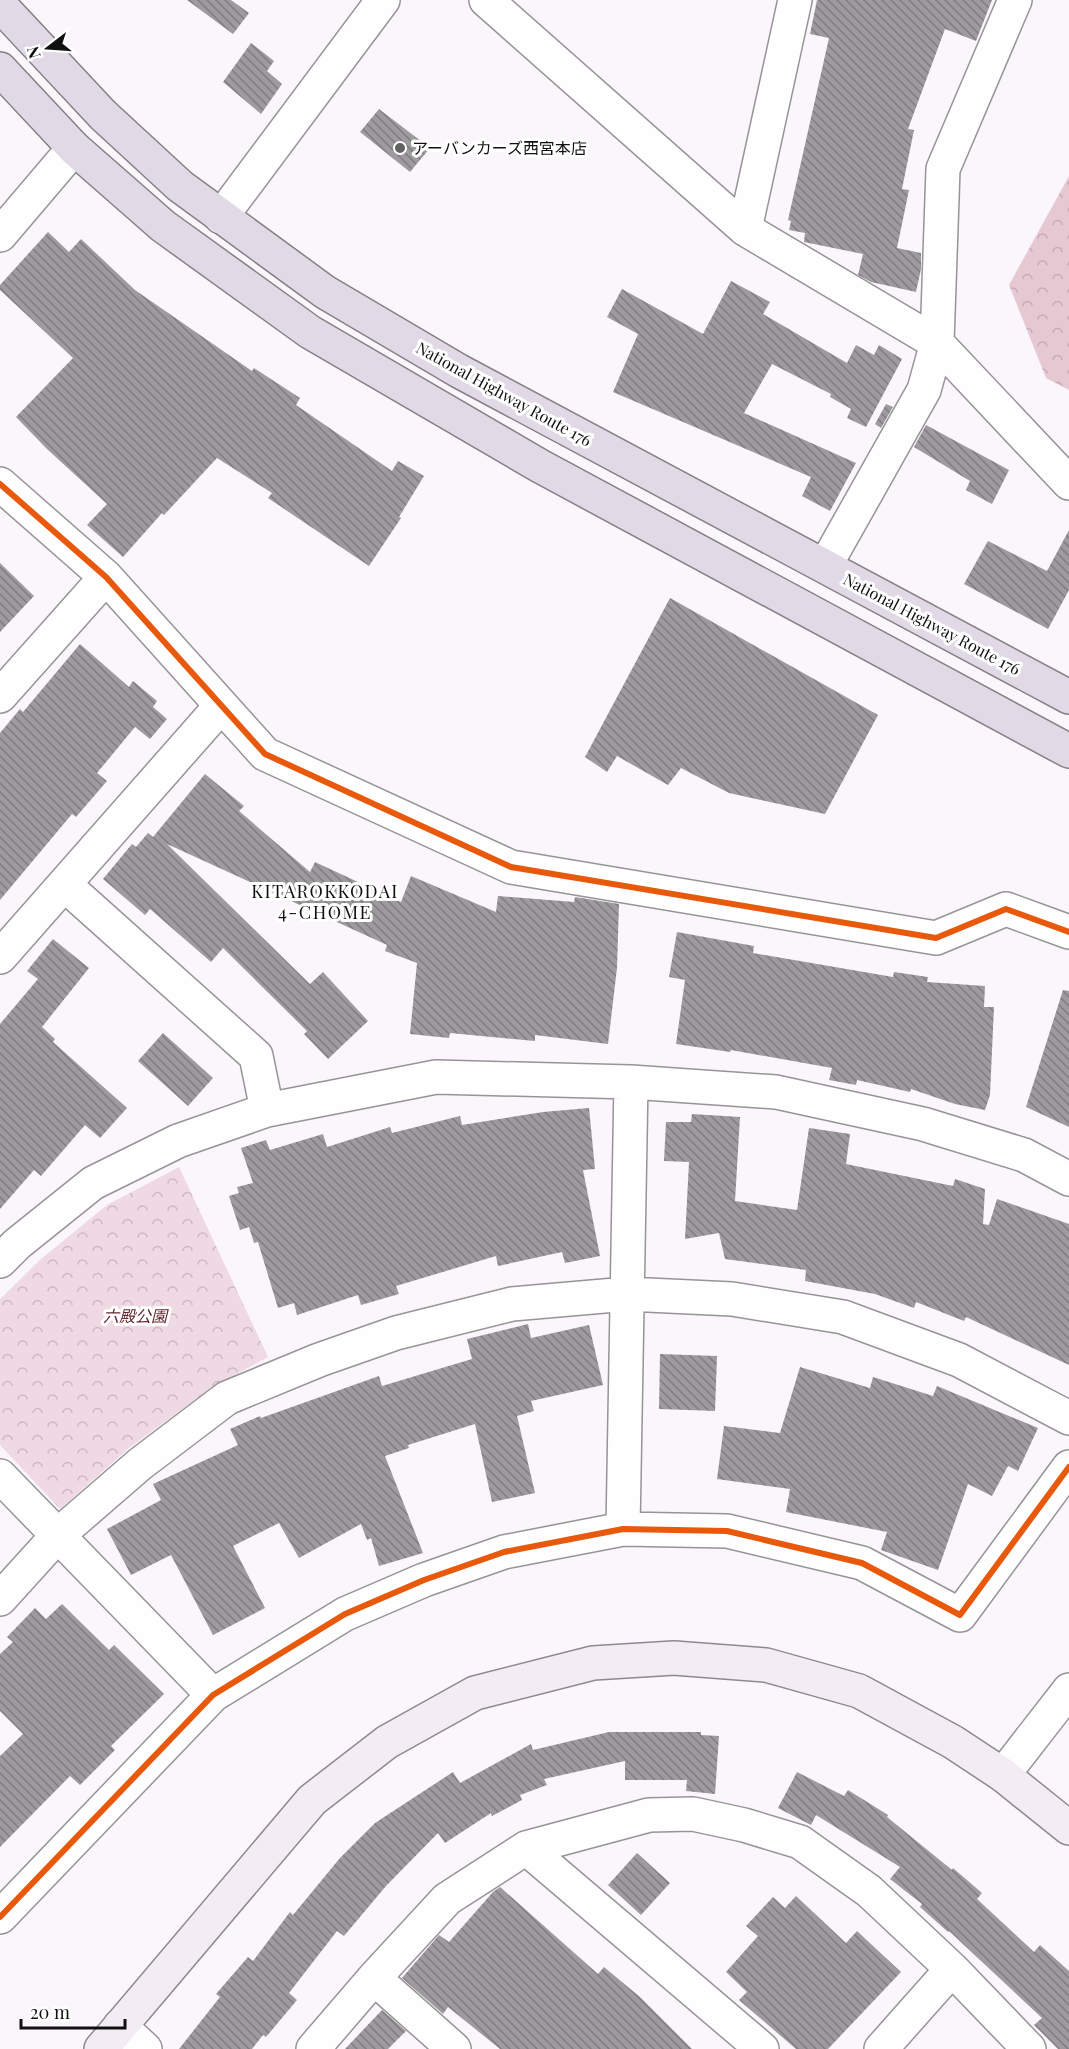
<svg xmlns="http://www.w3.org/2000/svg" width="1069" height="2049" font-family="'Playfair Display','Noto Sans JP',serif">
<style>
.forest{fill:url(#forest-crowns)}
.park{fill:url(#park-crowns)}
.building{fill:url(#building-back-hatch)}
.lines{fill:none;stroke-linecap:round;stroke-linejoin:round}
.street-casing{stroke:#969496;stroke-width:36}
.secondary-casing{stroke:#8c8a8c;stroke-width:36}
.highway-casing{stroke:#838183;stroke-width:36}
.street{stroke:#fefefe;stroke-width:33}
.secondary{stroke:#f4ecf4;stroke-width:33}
.highway{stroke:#e2d9e7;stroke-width:33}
.cycleway-casing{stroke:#fff;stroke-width:10}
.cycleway{stroke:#e8590c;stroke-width:6}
.poi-dot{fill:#626062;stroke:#fff;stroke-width:2}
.labels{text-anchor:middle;stroke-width:6;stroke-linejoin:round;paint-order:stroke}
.poi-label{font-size:16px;fill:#101010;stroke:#fff;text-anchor:start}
.street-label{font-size:16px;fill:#101010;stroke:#fff}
.park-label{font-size:16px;font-style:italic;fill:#60272d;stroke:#fff}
.neighbourhood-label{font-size:18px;letter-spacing:1.5px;fill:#101010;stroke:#fff}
</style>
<defs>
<pattern id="forest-crowns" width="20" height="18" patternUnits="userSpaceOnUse" patternTransform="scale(1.5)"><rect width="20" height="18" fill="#e6c8d3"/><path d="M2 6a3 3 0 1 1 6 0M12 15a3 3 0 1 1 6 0" fill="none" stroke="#c4abb4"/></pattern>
<pattern id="park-crowns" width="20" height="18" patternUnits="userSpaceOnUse" patternTransform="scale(1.5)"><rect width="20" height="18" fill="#efd9e3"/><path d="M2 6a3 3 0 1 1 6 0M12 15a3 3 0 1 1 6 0" fill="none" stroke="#ccb9c2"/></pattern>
<pattern id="building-back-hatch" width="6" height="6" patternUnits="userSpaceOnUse" patternTransform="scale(1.5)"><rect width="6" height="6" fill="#9e9b9f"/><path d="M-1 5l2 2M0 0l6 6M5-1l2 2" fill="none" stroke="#7f7d80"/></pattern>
</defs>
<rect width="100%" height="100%" fill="#fbf6fb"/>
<path class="forest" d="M1069,176V390L1046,378L1009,285Z"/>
<path class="park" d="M179,1167L268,1357L211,1388L129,1448L60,1509L0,1445V1299L41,1259L107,1205Z"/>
<path class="building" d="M187,0H231L249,13L233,34Z
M817,0H992L976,41L945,29L908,129L914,130L902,189L909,190L897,248L921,253V269L916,292L871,282L858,275L863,254L804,242L805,233L789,230L791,221L788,220L829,38L810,34Z
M251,43L274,61L267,71L282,84L261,114L223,82Z
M379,109L430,148L410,172L360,132Z
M48,232L69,252L81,239L135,290L252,371L254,368L300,398L296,405L392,471L398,461L424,476L399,517L401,518L369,566L268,498L272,493L217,458L164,515L162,513L123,557L87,525L107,504L47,449L16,417L73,358L0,290V285Z
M731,281L770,302L763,314L847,363L856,345L874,355L879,345L902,359L866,427L847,418L851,409L830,397L831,394L772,364L744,413L856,463L830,511L802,496L811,477L613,392L638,334L607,317L622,289L703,334Z
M886,404L893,407L881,428L875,424Z
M926,425L1009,470L992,504L966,490L970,481L914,447Z
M1069,530V590L1048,629L964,584L988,541L1047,571Z
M0,563L34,596L0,632Z
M670,598L878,715L825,814L729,793L681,768L668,785L617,756L607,772L585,757Z
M80,644L129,687L133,681L157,701L153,707L167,719L150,739L135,727L97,773L107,781L76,817L72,814L0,900V733L20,709L23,712Z
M205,774L244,806L239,811L310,872L315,862L401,902L411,876L496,912L498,896L574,902L575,897L619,904L617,968L608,1044L535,1035V1041L450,1033L449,1038L410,1034L417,963L385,951L387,945L167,844L310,984L323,972L368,1021L328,1059L304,1034L307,1031L223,948L211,962L150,909L145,915L103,879L132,844L136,847L148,833L153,837Z
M677,932L754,946L753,953L893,977L894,972L928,977L927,982L985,986L984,1007H994L990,1095L985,1110L955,1104L911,1089L910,1092L857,1080L856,1085L829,1080L832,1068L731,1050L730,1052L676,1044L685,980L669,977Z
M53,939L89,968L42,1027L55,1039L53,1042L127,1108L100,1138L85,1125L41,1176L34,1170L0,1209V1024L38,979L27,971Z
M1063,990L1069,991V1127L1026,1107Z
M163,1033L213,1078L188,1106L138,1061Z
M589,1108L595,1169L583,1170L600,1256L565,1263L562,1252L498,1266L496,1256L396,1286L399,1294L361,1305L358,1295L297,1315L294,1303L278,1308L258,1242L254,1243L249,1227L240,1230L229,1196L239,1193L237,1187L253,1183L241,1148L266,1140L270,1150L323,1134L327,1147L390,1127L392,1133L460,1116L462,1125L543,1112Z
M692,1114L740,1117L735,1201L797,1210L809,1128L850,1134L846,1164L953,1186L955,1179L985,1189L983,1224L989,1225L997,1199L1069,1224V1365L966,1317L964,1321L916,1302L914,1308L875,1294L805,1281L806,1270L725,1259L719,1233L685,1239L689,1162L664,1161L666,1122H691Z
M528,1324L531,1338L589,1325L603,1385L531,1401L534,1411L517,1416L535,1493L492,1502L475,1424L408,1445L409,1448L385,1456L423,1553L379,1566L371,1538L367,1540L361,1524L299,1558L279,1523L233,1546L265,1608L213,1635L171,1555L131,1575L107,1529L161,1500L153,1484L238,1445L230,1429L260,1416L261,1418L379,1376L382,1386L472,1359L467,1339Z
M660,1354L717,1356L715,1411L659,1409Z
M800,1367L870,1388L873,1377L933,1396L937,1386L1038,1428L1018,1471L1008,1466L992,1496L968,1484L938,1570L881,1550L887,1532L786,1512L790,1489L717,1479L724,1426L780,1433Z
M62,1604L109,1650L114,1645L164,1694L111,1746L115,1750L80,1785L70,1776L0,1847V1756L23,1734L0,1711V1654L13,1642L7,1637L35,1608L46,1619Z
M609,1732H701V1735L719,1736L715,1794L686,1791L687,1780H625V1761L544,1779L547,1785L520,1795L522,1800L492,1816L491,1813L445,1843L438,1833L386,1886L344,1936L337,1931L289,1993L297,2000L266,2037L263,2035L252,2049H179L220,1997L216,1994L248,1957L253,1961L290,1912L293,1915L340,1858L375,1823L453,1772L460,1783L531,1744L533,1750Z
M797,1772L844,1796L848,1790L888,1815L887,1817L952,1870L953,1868L982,1893L977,1899L1034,1952L1040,1945L1069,1971V2049H1058L1034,2025L1042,2018L949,1931L948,1932L920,1907L922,1904L890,1879L900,1867L816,1815L811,1825L778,1808Z
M637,1853L670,1883L641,1915L608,1885Z
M500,1887L598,1974L604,1967L640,1997L692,2049H500L448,2007L443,2014L402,1978L439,1935L449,1942L493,1892Z
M796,1896L846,1943L857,1931L901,1972L828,2049H796L739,2000L747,1992L726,1972L758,1936L746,1926L773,1897L785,1908Z
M382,2010L406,2031L388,2049H345Z"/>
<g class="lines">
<g class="street-casing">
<path id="street" d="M486,0L745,229L937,343L1069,483
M221,217L383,0
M745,229L795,0
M0,235L74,148
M0,484L106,577L265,754L511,867L936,938L1006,909L1069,932
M825,566L924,390L937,343L943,169L1015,0
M0,696L106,577
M65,885L256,1056L267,1110
M0,957L221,706
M0,1261L17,1244L93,1183L178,1141L267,1110L436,1077L631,1082L776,1092L923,1124L1024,1155L1069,1179
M0,1476L213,1695
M623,1529L631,1082
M0,1599L58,1535L140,1464L227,1398L319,1360L396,1333L512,1304L627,1294L732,1299L843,1317L959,1360L1069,1418
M1003,1775L1069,1690
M526,1848L762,2049
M0,1917L213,1695L345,1614L424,1580L504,1552L623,1529L727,1531L862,1563L960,1615L1069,1467
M374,1978L454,2049
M120,2026L145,2049
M313,2049L374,1978L447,1899L526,1848L649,1815L693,1814L744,1825L800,1842L869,1891L952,1969L1029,2049
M881,2049L952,1969"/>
</g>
<g class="secondary-casing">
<path id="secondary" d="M101,2049L312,1800L387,1742L475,1693L593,1663L674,1658L766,1665L859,1691L953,1742L1003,1775L1069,1828"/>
</g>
<g class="highway-casing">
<path id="highway" d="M0,5L103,115L180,186L325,292L459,371L1069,697
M0,69L74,148L163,226L310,332L540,466L1069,751"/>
</g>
<use href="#street" class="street"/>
<use href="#secondary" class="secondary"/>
<use href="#highway" class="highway"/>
<g class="cycleway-casing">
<path id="cycleway" d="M0,484L106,577L265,754L511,867L936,938L1006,909L1069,932
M0,1917L213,1695L345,1614L424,1580L504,1552L623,1529L727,1531L862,1563L960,1615L1069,1467"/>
</g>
<use href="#cycleway" class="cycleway"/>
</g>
<circle class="poi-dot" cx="400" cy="148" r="6"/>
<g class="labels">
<g class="poi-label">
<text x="412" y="154">アーバンカーズ西宮本店</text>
</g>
<g class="street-label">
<text transform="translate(504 394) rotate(29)" y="6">National Highway Route 176</text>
<text transform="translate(932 624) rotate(28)" y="6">National Highway Route 176</text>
</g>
<g class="park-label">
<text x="135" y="1322">六殿公園</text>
</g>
<g class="neighbourhood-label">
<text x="325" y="898">KITAROKKODAI<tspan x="325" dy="21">4-CHOME</tspan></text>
</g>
</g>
<g transform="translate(48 48) rotate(253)" stroke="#ffffff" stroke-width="4.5" paint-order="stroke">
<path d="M0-4.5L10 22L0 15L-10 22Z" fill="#101010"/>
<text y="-9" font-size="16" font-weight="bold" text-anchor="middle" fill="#101010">N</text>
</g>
<path d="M21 2019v9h104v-9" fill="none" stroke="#101010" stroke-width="3"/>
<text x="30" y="2019" font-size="18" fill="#101010" stroke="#ffffff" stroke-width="4.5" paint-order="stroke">20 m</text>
</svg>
